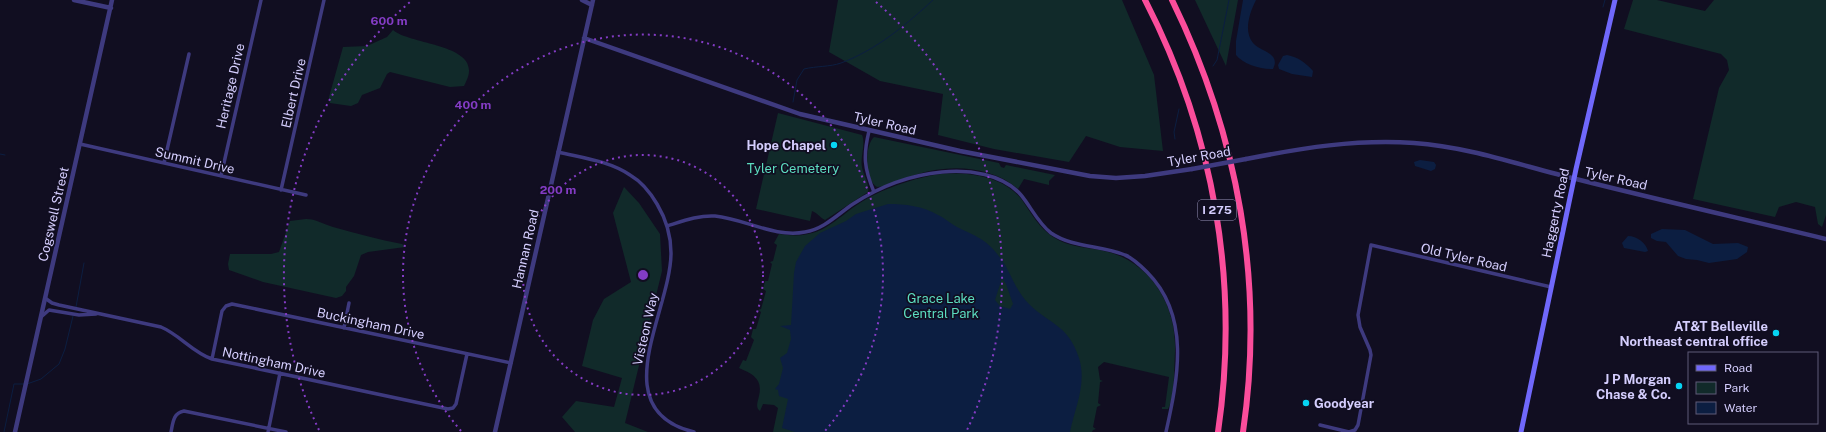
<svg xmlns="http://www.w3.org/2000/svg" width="1826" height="432" font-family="'Public Sans',sans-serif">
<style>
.green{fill:#112a2a}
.water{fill:#0c1e41;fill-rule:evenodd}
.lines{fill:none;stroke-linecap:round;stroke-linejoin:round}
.stream{stroke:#0c1e41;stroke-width:1}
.minor{stroke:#3e3a7f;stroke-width:3.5}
.tertiary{stroke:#3e3a7f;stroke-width:4.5}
.secondary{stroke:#7068fb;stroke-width:5}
.motorway{stroke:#fb4d9b;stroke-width:6}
.tertiary-bridge{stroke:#3e3a7f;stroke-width:4.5}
.ring{fill:none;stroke:#843cc5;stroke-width:2;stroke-dasharray:2 4}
.poi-dot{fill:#06d4f3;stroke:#110e21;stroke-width:1.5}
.labels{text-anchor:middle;stroke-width:3.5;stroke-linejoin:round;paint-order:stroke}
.shield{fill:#110e21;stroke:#9a94bc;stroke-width:1}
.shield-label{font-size:12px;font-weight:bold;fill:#d5cefe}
.street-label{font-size:13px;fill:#d5cefe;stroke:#110e21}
.poi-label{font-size:13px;font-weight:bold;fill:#d5cefe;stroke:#110e21;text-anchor:end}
.park-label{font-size:13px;fill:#5cdcbf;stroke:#110e21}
.centre{fill:#843cc5;stroke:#110e21;stroke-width:2}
.ring-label{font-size:12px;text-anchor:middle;font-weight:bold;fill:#843cc5;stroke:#110e21;stroke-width:3.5;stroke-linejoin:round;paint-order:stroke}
</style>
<rect width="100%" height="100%" fill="#110e21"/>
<path class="green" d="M838,0H1122L1154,75L1163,151L1120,147L1086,136L1069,162L994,149L938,135L943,94L880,81L829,52Z
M1195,0H1238L1226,66Z
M1633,0H1657L1705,11L1714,0H1826V215L1822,227L1818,224L1815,207L1796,202L1779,207L1775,217L1693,199L1719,88L1729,70L1727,60L1721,54L1624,29Z
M393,30C409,44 470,44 469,71C469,76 466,82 464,86L450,87L390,72L387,74L380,88L362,95L358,103L351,106L330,103L329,97L343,47L367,46L387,37Z
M778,113L862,135C866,144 860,157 862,167C863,174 870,185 868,192L825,220C820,218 818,213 812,211L810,221L756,209Z
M874,137L999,163L1001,167L1004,168L1006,165L1055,175L1049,181V185L1024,179L1018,189C992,166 950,164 918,174C905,178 890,187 877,187C865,180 864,146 874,137Z
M941,174C969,172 1003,176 1022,200C1031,213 1039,228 1053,237C1069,248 1089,247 1108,252C1153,264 1177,308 1175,352C1174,367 1175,397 1168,409H1162V407H1165L1169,377L1104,362L1098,367L1100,380L1103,381L1100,382L1098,403L1101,405L1097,407L1093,427L1096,429L1093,430L1092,432H773L778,408L774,405L763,404L760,411L758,409C756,405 758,401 759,396C763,379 753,374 739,368L743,360L746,361L754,340L751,337L753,329H756L761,312L758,310L761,309L766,291L763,289L765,281H768L772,264L770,262L773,261L777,245L774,243L779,234C828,242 835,214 874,195C894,185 919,177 941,174Z
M624,187L639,203L660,234L662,271L625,423L648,432H575L562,417L576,401L614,407L622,378L582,366L593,320L604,299L631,282L613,213Z
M306,219C316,219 323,224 333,227C356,233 379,240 402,244L405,247L368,252L361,255L354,276L346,287V291L342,296L336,298L263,282L229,270L228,264L230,254H271L279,252L290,221Z"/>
<path class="water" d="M1243,0H1256C1250,12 1243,31 1253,43C1261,52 1281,53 1273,69C1262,70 1243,64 1236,55V41Z
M1287,55C1298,57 1306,63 1313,71L1312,77L1292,74L1279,69L1278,65L1283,56Z
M1420,160L1434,162L1436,165L1435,169L1431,171L1415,166L1414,162Z
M888,204C905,204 923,206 938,215C945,218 951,224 959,228C975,236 986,239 998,255C1010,269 1015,291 1029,304C1050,325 1068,324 1079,358C1087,384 1075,407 1070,432H795L782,428L788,399L779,396L778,390L775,389L779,384L783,368L780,358L787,353L791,339L790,330L780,326L791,325L794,273L796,262L805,246L820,233L846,221L856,214ZM1002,278L1006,284L1013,304L1010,309L1000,306L995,300Z
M1662,229L1685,230L1713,244L1738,243L1748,247L1747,252L1737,259L1709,263L1697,260L1686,259L1678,256L1666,242L1657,241L1651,238V234Z
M1628,236C1637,236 1646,243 1648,251L1645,252L1624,248L1622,243Z"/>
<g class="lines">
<path class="stream" d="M1603,7L1605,0
M1213,66L1217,60L1229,0
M793,102L797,80L804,69C816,66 830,67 841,63C876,50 906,25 933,0
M1175,139L1174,132L1179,109
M0,154L5,155
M76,307L84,263
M27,384L41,379L59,364L65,349L73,316
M4,432L14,384H24"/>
<path class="minor" d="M869,131C863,156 864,168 874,192
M80,144L306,195
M558,152C583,158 609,161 630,175C642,182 650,192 657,204C666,219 671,235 671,253C671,311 603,410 694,432
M164,163L189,54
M221,176L261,0
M281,190L324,0
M667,226C683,221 699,215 715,216C745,219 775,238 805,232C824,229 838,214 853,204C879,187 911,175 942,172C968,169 1003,174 1021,195C1031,207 1038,223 1051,233C1073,248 1101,245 1125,255C1133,258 1141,266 1147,272C1191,316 1178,378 1166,432
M45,298L52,303L59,305L161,327C180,335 192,352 212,359L448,409L453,408L456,404L467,354
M41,317L49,310L79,315L96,314
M344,328L349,303
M212,359L222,311L226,306L232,304L511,363
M1320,425L1349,432
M171,432C173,423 173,413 184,411L286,432
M268,432L280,373
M1349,432L1355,430L1358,425L1371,355L1370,350L1360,327L1358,315L1371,245L1551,287"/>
<path class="tertiary" d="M74,0L111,8
M582,0L592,5
M584,38L800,114L960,151L1090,176L1116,178L1145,176L1192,169
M1246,159C1302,148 1356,139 1414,143C1470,147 1522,166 1576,179C1659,200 1743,219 1826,239
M15,432L112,0
M495,432L593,0"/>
<path class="secondary" d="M1521,432L1576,169L1615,0"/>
<path class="motorway" d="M1145,0C1214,134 1240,283 1218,432
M1172,0C1238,135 1265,283 1243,432"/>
<path class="tertiary-bridge" d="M1192,169L1246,159"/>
</g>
<g class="ring">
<circle cx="643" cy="275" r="120"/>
<path d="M461 431A240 240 0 1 1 825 431"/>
<path d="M319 430A359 359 0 0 1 410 2M876 2A359 359 0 0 1 967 430"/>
</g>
<g class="poi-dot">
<circle cx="834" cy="145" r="4"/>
<circle cx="1776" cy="333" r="4"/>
<circle cx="1679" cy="386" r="4"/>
<circle cx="1306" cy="403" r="4"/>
</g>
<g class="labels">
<rect class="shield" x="1198" y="200" width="38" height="20" rx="3"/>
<g class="shield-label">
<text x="1217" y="214">I 275</text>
</g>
<g class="street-label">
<text transform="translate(230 86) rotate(-77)" y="5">Heritage Drive</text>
<text transform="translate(293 93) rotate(-77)" y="5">Elbert Drive</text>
<text transform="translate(885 123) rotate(13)" y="5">Tyler Road</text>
<text transform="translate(1199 156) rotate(-10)" y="5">Tyler Road</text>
<text transform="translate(195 160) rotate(13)" y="5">Summit Drive</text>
<text transform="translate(1616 178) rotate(13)" y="5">Tyler Road</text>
<text transform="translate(1555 213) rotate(-78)" y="5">Haggerty Road</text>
<text transform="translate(53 214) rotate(-77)" y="5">Cogswell Street</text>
<text transform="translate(525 249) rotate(-77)" y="5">Hannan Road</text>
<text transform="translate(1464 257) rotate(13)" y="5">Old Tyler Road</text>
<text transform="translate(371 323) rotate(12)" y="5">Buckingham Drive</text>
<text transform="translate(645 329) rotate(-77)" y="5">Visteon Way</text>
<text transform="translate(274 362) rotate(12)" y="5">Nottingham Drive</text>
</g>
<g class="poi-label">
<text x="826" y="150">Hope Chapel</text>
<text x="1768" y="331">AT&amp;T Belleville<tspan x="1768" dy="15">Northeast central office</tspan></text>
<text x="1671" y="384">J P Morgan<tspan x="1671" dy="15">Chase &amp; Co.</tspan></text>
<text x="1314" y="408" text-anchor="start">Goodyear</text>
</g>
<g class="park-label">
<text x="793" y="173">Tyler Cemetery</text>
<text x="941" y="303">Grace Lake<tspan x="941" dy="15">Central Park</tspan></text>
</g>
</g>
<circle cx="643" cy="275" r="6" class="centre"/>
<g class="ring-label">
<text x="389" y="25">600 m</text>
<text x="473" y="109">400 m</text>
<text x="558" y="194">200 m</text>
</g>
<rect x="1688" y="352" width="130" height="72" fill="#110e21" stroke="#5f5b79"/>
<rect x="1696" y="365" width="20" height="6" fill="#7068fb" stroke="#5f5b79"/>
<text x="1724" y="372" font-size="12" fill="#d5cefe">Road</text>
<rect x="1696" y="382" width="20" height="12" fill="#112a2a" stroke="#5f5b79"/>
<text x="1724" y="392" font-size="12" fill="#d5cefe">Park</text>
<rect x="1696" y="402" width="20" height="12" fill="#0c1e41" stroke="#5f5b79"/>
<text x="1724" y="412" font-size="12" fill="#d5cefe">Water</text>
</svg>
